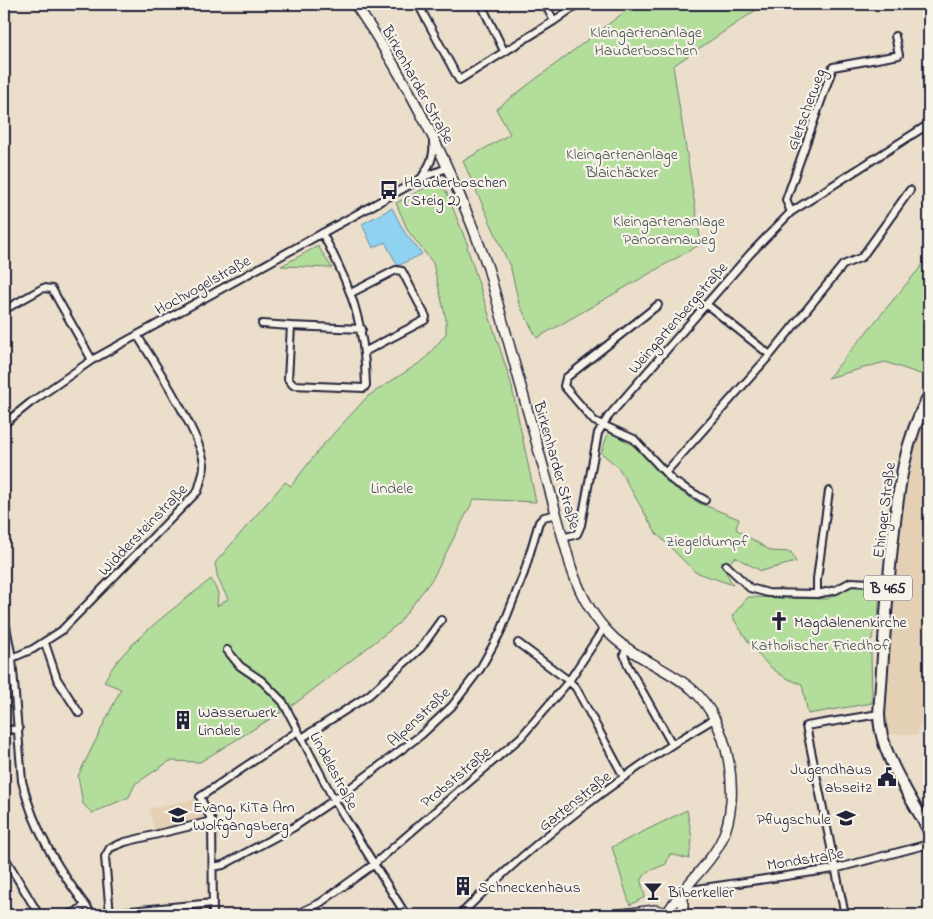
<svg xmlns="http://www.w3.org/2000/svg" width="933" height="919" font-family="'Indie Flower',sans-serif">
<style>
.built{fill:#e3d0b5}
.green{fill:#b2dd9b;stroke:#6a806b}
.water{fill:#90d3f1;stroke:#648ca8}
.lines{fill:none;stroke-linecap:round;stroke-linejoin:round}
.stream{stroke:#648ca8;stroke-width:2}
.street-casing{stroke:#22223b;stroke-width:10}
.secondary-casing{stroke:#22223b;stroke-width:12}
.primary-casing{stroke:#22223b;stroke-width:14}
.street{stroke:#f7f3e8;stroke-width:6}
.secondary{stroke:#f7f3e8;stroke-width:9}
.primary{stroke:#f7f3e8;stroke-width:10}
.labels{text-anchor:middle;stroke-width:4.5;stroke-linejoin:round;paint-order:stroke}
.shield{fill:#f7f3e8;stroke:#62616f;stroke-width:1}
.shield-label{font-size:15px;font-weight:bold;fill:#22223b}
.park-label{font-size:16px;fill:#465153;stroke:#f7f3e8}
.street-label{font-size:16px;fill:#22223b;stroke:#f7f3e8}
.poi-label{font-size:16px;fill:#22223b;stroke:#f7f3e8;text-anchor:start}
</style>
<rect width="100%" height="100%" fill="#ebdeca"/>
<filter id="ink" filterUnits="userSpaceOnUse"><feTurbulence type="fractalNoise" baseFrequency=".02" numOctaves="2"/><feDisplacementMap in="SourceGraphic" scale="10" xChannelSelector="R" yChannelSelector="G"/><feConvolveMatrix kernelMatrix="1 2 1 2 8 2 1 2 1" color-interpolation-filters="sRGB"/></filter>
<g filter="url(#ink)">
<path class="built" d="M929,413V727L919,726L918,735L884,733L887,666L901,525L915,447Z
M198,798L209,820L155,833L149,809Z"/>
<path class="green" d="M635,4H765L673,66L701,244L537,338L519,304L511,269L463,161L510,134L496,109Z
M432,184L441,185L446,191L468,246L467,247L511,383L536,502L474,499L433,578L398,624L296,703L200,762L170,761L135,784L129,797L92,813L83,804L78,776L121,689L104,682C120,646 180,604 211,579L218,593L217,606L228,599L218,579L215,563L285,482L291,486L322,446L368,396L424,360L446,334V319L433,263L408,231L396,203Z
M318,246L332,268L281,266Z
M929,257V377L885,362L828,378Z
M609,431L640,450L672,486L699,503L739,519L736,529L771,551L791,552L796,562L761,571L735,557L724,569L733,585L695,572L656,533L618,467L601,453Z
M851,586L880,588L878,620L874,624L872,640H866L865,652L871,653L872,703L808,714L802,684C768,675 749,644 732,616L748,597L827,599Z
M687,810L692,839L689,859L670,854L666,864L647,872L641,881L645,897L630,905L612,847Z"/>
<path class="water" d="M392,208L405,233L422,254L398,266L385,242L373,248L362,224Z"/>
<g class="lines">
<path class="stream" d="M929,743V753"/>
<g class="street-casing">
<path id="street" d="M418,4L459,80L554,21L578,4
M481,4L504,51
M545,4L554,21
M422,177C429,166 435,156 433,143
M791,212L786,200L833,67L899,55L895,36
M322,233C351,286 365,324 366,385L364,388L293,385L288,379L291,326L362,329
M351,293L396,270L402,271L426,317L425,320L366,351
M706,304L770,355
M658,305L566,378L564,386L594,421L634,439L673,481L705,500
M4,310L43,288L52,289L92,360
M262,324L291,326
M4,424L30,403L92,360L426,176L447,168
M666,472L770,355L843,265L862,257L910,190
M563,538L577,534L581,525L598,433L608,417L750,254L791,212L929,124
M726,565L750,588L768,593L817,594L836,590L851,582L888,584
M817,594V579L829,491
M4,616L12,658L22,781C34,832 61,874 93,915
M45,643L57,679L79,713
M518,643L569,681L576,688L624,777
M627,649L624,654L628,666L672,744
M227,650L240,666L262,681L283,702L334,800L406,915
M12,658L33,649L61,631L198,491C200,483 204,473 204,465C203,438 153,360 137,335
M4,730L19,729
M928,730H929
M302,738L369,695L421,648L441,620
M4,856L39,915
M213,867L223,865L294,827L334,800L421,735L452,706L480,669L501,631L524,573L539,522L544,517L557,514
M683,891L834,869L929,844
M110,913L213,903
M65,915L76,912L85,905
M110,915L105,857L110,848L125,842L212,821
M213,915L212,821L200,797L298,731
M295,915L320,903L373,865L521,737L569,681L604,628
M460,915C532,842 626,770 714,719
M845,915L806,726L879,714"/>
</g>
<g class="secondary-casing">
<path id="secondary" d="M355,4C411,85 455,175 488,268L571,567C580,594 592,618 614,638C637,659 669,669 693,690C729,722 742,796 722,839C711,864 682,887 668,912
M616,915L655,910L678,915
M683,915V891"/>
</g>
<g class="primary-casing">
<path id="primary" d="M929,396C903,442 898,494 892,547C886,602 883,658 879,714C879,753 911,797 929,831"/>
</g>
<use href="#street" class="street"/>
<use href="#secondary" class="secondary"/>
<use href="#primary" class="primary"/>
</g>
</g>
<defs>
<g id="bus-bare" transform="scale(1.5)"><path d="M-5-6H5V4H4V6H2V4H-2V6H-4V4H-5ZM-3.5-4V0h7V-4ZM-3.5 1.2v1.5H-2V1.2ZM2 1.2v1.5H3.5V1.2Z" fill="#22223b" stroke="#f7f3e8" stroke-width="2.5" paint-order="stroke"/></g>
<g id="church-bare" transform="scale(1.5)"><path d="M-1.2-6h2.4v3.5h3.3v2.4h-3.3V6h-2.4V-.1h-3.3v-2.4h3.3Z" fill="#22223b" stroke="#f7f3e8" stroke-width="2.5" paint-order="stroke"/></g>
<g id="building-bare" transform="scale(1.5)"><path d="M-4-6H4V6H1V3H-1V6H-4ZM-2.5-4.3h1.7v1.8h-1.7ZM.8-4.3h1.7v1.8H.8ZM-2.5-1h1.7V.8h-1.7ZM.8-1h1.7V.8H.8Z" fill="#22223b" stroke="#f7f3e8" stroke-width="2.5" paint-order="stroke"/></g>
<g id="civic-bare" transform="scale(1.5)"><path d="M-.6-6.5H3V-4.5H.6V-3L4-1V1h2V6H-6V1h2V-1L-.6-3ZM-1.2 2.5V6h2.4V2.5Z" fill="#22223b" stroke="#f7f3e8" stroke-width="2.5" paint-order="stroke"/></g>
<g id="school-bare" transform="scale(1.5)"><path d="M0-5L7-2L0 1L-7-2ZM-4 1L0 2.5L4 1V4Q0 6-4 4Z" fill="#22223b" stroke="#f7f3e8" stroke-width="2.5" paint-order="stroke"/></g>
<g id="bar-bare" transform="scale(1.5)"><path d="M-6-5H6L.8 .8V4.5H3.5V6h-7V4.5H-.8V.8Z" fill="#22223b" stroke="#f7f3e8" stroke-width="2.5" paint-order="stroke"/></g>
</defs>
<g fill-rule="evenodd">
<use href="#bus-bare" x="389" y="190"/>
<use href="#church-bare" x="779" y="621"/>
<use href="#building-bare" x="183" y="720"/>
<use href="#civic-bare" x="887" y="777"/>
<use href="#school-bare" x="178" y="815"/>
<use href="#school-bare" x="846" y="818"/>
<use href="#building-bare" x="463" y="886"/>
<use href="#bar-bare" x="653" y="891"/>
</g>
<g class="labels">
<rect class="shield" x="864" y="575.5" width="48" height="25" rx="4"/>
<g class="shield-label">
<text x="888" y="593">B 465</text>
</g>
<g class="park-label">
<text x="646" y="37">Kleingartenanlage<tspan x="646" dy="18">Hauderboschen</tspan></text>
<text x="622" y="159">Kleingartenanlage<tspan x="622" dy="18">Blaichäcker</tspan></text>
<text x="669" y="226">Kleingartenanlage<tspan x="669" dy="18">Panoramaweg</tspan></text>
<text x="392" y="493">Lindele</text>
<text x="707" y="546">Ziegeldumpf</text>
<text x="820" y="650">Katholischer Friedhof</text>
</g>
<g class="street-label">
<text transform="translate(419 84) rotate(61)" y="6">Birkenharder Straße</text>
<text transform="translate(805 109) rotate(-70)" y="6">Gletscherweg</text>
<text transform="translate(202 284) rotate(-29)" y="6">Hochvogelstraße</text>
<text transform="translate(677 317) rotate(-49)" y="6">Weingartenbergstraße</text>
<text transform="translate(558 465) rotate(74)" y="6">Birkenharder Straße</text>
<text transform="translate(883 510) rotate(-83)" y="6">Ehinger Straße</text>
<text transform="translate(142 529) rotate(-46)" y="6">Widdersteinstraße</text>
<text transform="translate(418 716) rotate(-43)" y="6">Alpenstraße</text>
<text transform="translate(335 770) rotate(62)" y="6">Lindelestraße</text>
<text transform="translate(455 776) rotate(-40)" y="6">Probststraße</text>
<text transform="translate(574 800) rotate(-38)" y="6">Gartenstraße</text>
<text transform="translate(805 858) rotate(-9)" y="6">Mondstraße</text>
</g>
<g class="poi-label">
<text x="404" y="187">Hauderboschen<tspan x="404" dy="18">(Steig 2)</tspan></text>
<text x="794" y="627">Magdalenenkirche</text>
<text x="198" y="717">Wasserwerk<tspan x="198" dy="18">Lindele</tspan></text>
<text x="872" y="774" text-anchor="end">Jugendhaus<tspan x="872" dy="18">abseitz</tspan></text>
<text x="193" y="812">Evang. KiTa Am<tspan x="193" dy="18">Wolfgangsberg</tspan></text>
<text x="831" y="824" text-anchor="end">Pflugschule</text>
<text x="478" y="892">Schneckenhaus</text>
<text x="668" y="897">Biberkeller</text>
</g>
</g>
<rect width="933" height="919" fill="none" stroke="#f7f3e8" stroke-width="20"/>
<rect x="10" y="10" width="913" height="899" fill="none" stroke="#22223b" stroke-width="2" filter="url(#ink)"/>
</svg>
